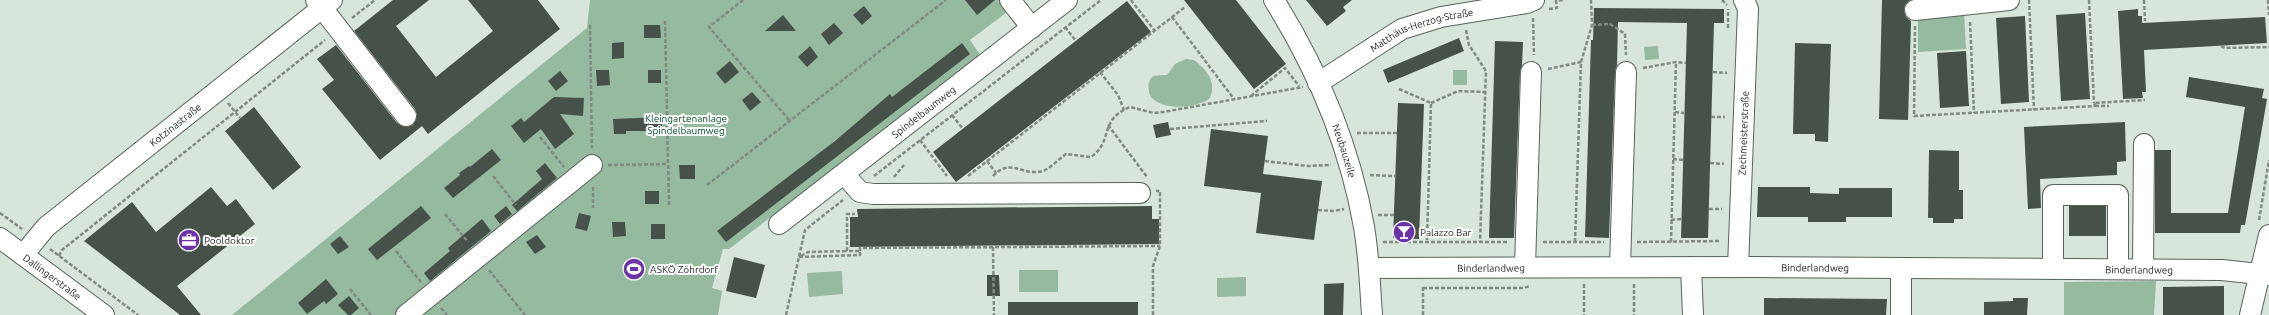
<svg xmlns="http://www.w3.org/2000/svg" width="2269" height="315" font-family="Ubuntu,sans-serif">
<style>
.green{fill:#95ba9f}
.building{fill:#465149}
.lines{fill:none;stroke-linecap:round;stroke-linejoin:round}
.minor-casing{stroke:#58635b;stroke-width:22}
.path{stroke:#818a83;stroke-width:2.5;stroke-dasharray:4 2;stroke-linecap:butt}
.minor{stroke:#fff;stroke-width:20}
.labels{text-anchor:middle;stroke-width:4;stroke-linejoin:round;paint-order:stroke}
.street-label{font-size:10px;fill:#1b201d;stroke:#fff}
.park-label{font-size:10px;fill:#004c27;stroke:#fff}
.poi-label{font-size:10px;fill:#1b201d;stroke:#fff;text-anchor:start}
</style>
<rect width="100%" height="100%" fill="#d8e5db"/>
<path class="green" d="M590,0H1023L970,40L981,56L729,249H723L712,288L722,291L718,315H232L587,28Z
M1964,11L1966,49L1918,52V16Z
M1658,46L1659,59L1645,60L1644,47Z
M1186,59L1194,60C1207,70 1218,83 1209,99C1195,108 1165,111 1152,98C1147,93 1147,79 1154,76C1158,75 1163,75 1167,75L1175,64Z
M1453,70H1467V85H1453Z
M1019,270H1058V292H1019Z
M842,271L843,294L809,297L807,273Z
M1246,277V296L1217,297V278Z
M2156,281L2154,315H2064V282Z"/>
<path class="building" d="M393,0H429L396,26L436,77L493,31L468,0H538L560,29L428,134L422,126L380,160L322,89L334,80L317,59L336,45L397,123L407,127L413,125L417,115L415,109L354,31Z
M965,0H995L977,15Z
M1184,0H1236L1286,64L1254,89Z
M1306,0H1352L1343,7L1346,11L1327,26Z
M1882,0H1910L1905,5L1904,11L1906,17L1911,21L1908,120L1879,119Z
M1127,1L1151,32L956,182L933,152Z
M864,6L872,16L862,25L853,15Z
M1594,8L1724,9V23H1714L1708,238H1681L1687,23L1618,22L1617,65L1615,72L1609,238L1585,237L1591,40H1593Z
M2138,9V16H2142V23L2265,17L2267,43L2144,50L2146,92H2142L2143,98L2123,99L2118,11Z
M2085,13L2090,99L2061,101L2056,15Z
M783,15L796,31H765Z
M2025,16L2029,102L2001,104L1996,18Z
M834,23L843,33L829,45L821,34Z
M644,25H660L661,38H644Z
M1459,38L1464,51L1388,83L1383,70Z
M1495,41L1523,42L1522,65L1520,72L1514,238H1489Z
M624,42V58L612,59V43Z
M962,43L970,54L726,242L717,231L835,141L890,94L892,97Z
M1795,43L1831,44L1828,142L1815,141V134H1793Z
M810,46L818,57L807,67L798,57Z
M1966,51L1969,106L1940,108L1937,53Z
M730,61L739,72L725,84L716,73Z
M596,70H609L610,85L597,86Z
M648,70H661V83H648Z
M560,71L568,81L556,91L548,81Z
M2189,77L2264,89L2262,98L2267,99L2255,169L2245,225H2241L2240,233H2155V150H2171V213H2228L2245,107L2186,97Z
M752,92L761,102L750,111L742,100Z
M554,97L584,98L583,116L560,114L574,134L555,149L541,129L524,143L511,126L521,118L524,122Z
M1398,103L1424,104L1419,239L1393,238Z
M254,107L301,167L273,190L225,131Z
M662,117V131H626V134H614L613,119Z
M1168,122L1171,135L1156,138L1153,125Z
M2125,122L2126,161L2117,162V175L2040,179L2041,208L2028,209L2024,127Z
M1211,129L1268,136L1263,174L1322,181L1314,240L1256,233L1261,193L1204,186Z
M492,149L501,160L453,198L444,188L460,175L459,173L469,166L470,167Z
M1929,150L1959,151V190H1963V219H1954V223H1933V218H1928Z
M545,163L557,178L517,211L512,205L542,179L536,171Z
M679,165H695V179H680Z
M211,187L227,206L236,199L255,224L177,286L201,315H180L84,241L132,202L156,232Z
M1758,187H1810V193L1839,194V188H1892V217H1846V222H1808V217H1757Z
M645,191H659V204H645Z
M421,206L431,218L377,260L368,249Z
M506,206L512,214L500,224L494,216Z
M1152,206V219H1159V244L850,247V217H858L857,209Z
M2069,206H2106V236H2069Z
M579,213L591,216L587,231L575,228Z
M482,219L491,231L430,281L424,273L450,251L448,248Z
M612,222H625L626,236L613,237Z
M651,224H665V239H651Z
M537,235L546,247L535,254L526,242Z
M340,236L349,247L338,254L330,244Z
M734,257L765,265L756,298L726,291Z
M987,275H999L1000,296H987Z
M326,279L338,294L326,304L324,301L307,314L298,303Z
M1344,283L1343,315H1324V284Z
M2224,286V315H2163V287Z
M349,296L359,308L351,315H348L338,305Z
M1764,298L1887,299L1886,315H1764Z
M2013,298H2028L2027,315H1984V302L2013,301Z
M1008,302H1138V315H1008Z"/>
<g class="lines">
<g class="minor-casing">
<g id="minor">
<path d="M316,0L406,116"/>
<path d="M1010,0L1032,28"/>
<path id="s1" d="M1274,0C1317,69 1350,147 1364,227C1369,256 1370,286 1372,315"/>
<path d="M1915,10L2009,0"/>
<path id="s2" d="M1318,83L1402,29L1441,17L1527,3L1534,0"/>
<path d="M844,174L860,192L873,194L1140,193"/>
<path id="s3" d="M779,224L1067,0"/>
<path id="s4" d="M0,238L104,315"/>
<path id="s5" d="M23,255L46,227L332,0"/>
<path d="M1525,267L1531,72"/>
<path d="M1620,267L1626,72"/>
<path d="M1691,267L1693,315"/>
<path id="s6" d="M1738,267L1748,9L1744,0"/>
<path id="s7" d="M1369,268L1756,267L2222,270L2269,275"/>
<path d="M2053,269V195H2118V269"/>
<path d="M2143,269L2144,144"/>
<path d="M406,315L592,165"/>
<path d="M1901,315V268"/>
<path d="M2250,315L2269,235"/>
</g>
</g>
<path class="path" d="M743,0L709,27L790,121
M1131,0L1155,31
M1722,0L1727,5
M2029,0L2034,110
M2089,0L2094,103
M2144,0L2145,21
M2268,0L2269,15
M1549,9L1557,8L1556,1L1563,0
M1172,17L1234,99
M352,18L375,0
M1533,18L1534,55
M665,21L669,205
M1970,22L1974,113
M590,25L592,148
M1592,25L1610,24L1625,34L1626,55
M1915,26L1914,116L2095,106L2094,103L2145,100
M1065,27L1076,41
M1728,28V9
M1466,30L1469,45L1486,71L1480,242
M2221,46L2225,48L2269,47
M1643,68L1676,62L1686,63
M1548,69L1581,62
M1100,72L1118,95L1124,110
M1713,72L1727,73
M1399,89L1431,103L1427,242
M1251,96L1285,68L1299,86
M228,103L240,118
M1431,103L1458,91L1485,92
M2095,106H2109
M1675,112L1684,113
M952,115L963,129
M1711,117H1725
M1108,125L1147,177
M1170,129L1267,121
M1357,133H1397
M540,137L564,167
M920,140L947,176
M1673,159L1683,160
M987,161L996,173
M1265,161L1308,166L1331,165
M1710,163L1724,164
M608,165L668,164
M1370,175L1395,176
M493,176L516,205
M874,176L1101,0
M968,176L1185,7
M993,176C1009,159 1019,173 1037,172C1048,172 1057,160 1066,154L1091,157C1114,141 1098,120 1130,107L1154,113L1163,112L1303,87
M894,177L904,165
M707,185L946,0
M593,187V208
M1709,209H1722
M1318,210L1334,211L1344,209
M0,213L22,229
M445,214L468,242
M1378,215H1394
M1671,220L1681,219
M2259,220L2269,160
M1383,242H1508
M1543,242H1604
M1575,242L1581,62L1592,25L1591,0
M1637,242L1721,241
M1671,242L1676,62
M993,247L994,315
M50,249L138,315
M396,251L421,282
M860,251V248L1160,246
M59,256L62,250L325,40
M801,256L808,252L847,251
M799,257L860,255V251H847V214H855
M489,270L525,315
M1584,284V315
M1634,284V315
M1423,287V315
M1423,288H1524L1530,286
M350,289L371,315
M441,308L447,315
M786,315L805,230L843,200
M1153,315V266L1160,246V191H1156"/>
<use href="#minor" class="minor"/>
</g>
<defs>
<g id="bar-disc" transform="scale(1.15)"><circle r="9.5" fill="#6c32a8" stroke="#fff"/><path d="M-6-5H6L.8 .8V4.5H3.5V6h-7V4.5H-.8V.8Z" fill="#fff"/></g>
<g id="office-disc" transform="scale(1.15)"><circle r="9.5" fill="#6c32a8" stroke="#fff"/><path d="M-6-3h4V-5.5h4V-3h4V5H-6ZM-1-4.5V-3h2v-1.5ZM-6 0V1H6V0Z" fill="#fff"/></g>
<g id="stadium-disc" transform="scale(1.15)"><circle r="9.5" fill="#6c32a8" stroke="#fff"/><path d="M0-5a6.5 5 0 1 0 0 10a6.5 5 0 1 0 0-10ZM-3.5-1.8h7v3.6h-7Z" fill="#fff"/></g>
</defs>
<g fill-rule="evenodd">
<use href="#bar-disc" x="1404" y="232"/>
<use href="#office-disc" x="189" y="240"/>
<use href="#stadium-disc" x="634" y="269"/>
</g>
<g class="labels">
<g class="street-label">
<text dy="4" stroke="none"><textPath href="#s2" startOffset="118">Matthäus-Herzog-Straße</textPath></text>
<text dy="4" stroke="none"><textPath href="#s3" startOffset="183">Spindelbaumweg</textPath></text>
<text dy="4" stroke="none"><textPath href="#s5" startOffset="201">Kotzinastraße</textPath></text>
<text dy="4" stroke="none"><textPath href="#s6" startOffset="134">Zechmeisterstraße</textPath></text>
<text dy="4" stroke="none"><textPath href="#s1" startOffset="167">Neubauzeile</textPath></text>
<text dy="4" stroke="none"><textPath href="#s7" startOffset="122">Binderlandweg</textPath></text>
<text dy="4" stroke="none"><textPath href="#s7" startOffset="446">Binderlandweg</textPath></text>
<text dy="4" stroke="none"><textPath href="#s7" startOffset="770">Binderlandweg</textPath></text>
<text dy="4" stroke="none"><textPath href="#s4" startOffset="65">Dallingerstraße</textPath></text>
</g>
<g class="park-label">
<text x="686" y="122">Kleingartenanlage<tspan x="686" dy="12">Spindelbaumweg</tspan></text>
</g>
<g class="poi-label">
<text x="1420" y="236">Palazzo Bar</text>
<text x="204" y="244">Pooldoktor</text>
<text x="650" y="273">ASKÖ Zöhrdorf</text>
</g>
</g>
</svg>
